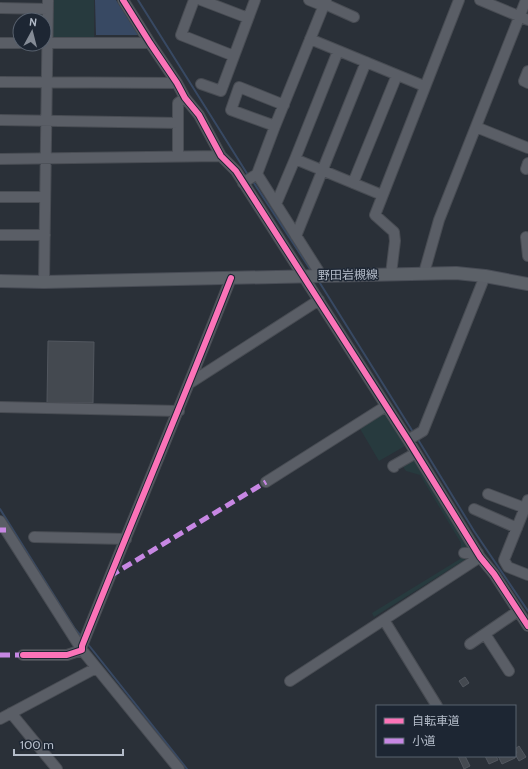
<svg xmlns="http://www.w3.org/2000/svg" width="528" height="769" font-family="Cabin,'Noto Sans JP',sans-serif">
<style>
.green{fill:#273a3e}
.water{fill:#384963}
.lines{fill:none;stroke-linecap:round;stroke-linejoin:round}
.stream{stroke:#384963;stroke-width:2}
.building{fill:#444950;stroke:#52575f}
.minor-casing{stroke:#484c53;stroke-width:12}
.major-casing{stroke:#484c55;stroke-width:14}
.minor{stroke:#5a5e66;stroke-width:10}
.major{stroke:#5c6168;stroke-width:12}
.quiet{stroke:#c787e3;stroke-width:5;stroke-dasharray:10 5;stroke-linecap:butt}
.cycleway-casing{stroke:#1d2633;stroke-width:8}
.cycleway{stroke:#fb73b8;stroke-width:6}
.labels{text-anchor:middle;stroke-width:3;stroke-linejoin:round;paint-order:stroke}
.street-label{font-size:12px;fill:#b4bcc9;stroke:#1d2633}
</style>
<rect width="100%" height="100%" fill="#2a3038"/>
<path class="green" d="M50,0H94V37H50Z
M385,412L405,446L379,461L359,427Z
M415,456L469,543L466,559L374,617L372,613L460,559L461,543L420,475L406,471L401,464Z"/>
<path class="water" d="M95,0H116L138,35H96Z"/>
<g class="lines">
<path class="stream" d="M138,0L248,175
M252,180L312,272
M318,280L413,432
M417,438L474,531L528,611
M0,509L75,629L81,636
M87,643L187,769"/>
</g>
<path class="building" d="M48,341L94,342L93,403H47Z
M465,677L469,683L463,687L459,681Z
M519,746L526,757L519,761L515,754L517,753L515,749Z
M458,756H465L470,766L464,769Z
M485,756H496L498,760L489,764Z
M498,756H515V758L502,764Z"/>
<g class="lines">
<g class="minor-casing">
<path id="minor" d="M123,0L150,43L177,83L185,98L199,115L221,156L236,171L408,440L480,557L494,574L528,626
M194,0L181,35L234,56
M201,0L248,18
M309,0L324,6
M480,0L528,20
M325,4L354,17
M0,8L48,9
M310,39L424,86
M0,43H20
M44,43H150
M528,71L524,81L528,83
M0,82L177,83
M201,84L221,91L255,0
M284,105L239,87L231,110L275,126L326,0
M0,120L178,123
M476,127L528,148
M178,157V103L185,98
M0,159L221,156
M295,159L382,195
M526,169L528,163
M257,174L321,275
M243,183L257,174L275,126
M353,183L397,75
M0,197H45
M276,204L295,159L338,51
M0,235H45
M296,236L366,62
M526,237L528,256
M424,273L439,220L526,0
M391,274L395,241L394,232L375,215L459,0
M44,282L48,0
M190,383L319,300
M0,407L179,411
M408,440L423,431L485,276
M394,467L393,466L416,453
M266,482L386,406
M488,494L525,508
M528,500L504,560L508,567L528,575
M474,509L517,528
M0,521L82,650L179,769
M34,537L126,539
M464,553H478
M384,620L437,706
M485,634L509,671
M470,644L518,611
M23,655H67L82,650V646C131,523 183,401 231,278
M290,681L480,557
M11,713L57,769
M0,719L96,668"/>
</g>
<g class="major-casing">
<path id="major" d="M0,281L44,282L456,273L485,276L528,284"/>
</g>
<use href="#minor" class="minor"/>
<use href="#major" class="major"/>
<path class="quiet" d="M0,530H6
M110,576L266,482
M0,655H23"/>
<g class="cycleway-casing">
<path id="cycleway" d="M123,0L150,43L177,83L185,98L199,115L221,156L236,171L408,440L480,557L494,574L528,626
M23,655H67L82,650V646C131,523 183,401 231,278"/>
</g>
<use href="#cycleway" class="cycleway"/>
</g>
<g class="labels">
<g class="street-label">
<text transform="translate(348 275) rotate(-1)" y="4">野田岩槻線</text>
</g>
</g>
<rect x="376" y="705" width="140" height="52" fill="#1d2633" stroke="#59626f"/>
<rect x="384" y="718" width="20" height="6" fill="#fb73b8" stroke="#59626f"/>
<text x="412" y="725" font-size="12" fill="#b4bcc9">自転車道</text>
<rect x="384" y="738" width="20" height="6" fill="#c787e3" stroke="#59626f"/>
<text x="412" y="745" font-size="12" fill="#b4bcc9">小道</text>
<g transform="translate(32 32) rotate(7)"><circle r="19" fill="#1d2633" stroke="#59626f"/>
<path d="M0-3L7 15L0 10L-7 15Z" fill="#848b96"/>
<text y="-6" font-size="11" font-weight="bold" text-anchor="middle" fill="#b4bcc9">N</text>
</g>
<path d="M14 749v6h109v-6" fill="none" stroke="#b4bcc9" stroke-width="2"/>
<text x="20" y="749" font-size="12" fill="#b4bcc9" stroke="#1d2633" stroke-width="3" paint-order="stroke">100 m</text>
</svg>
